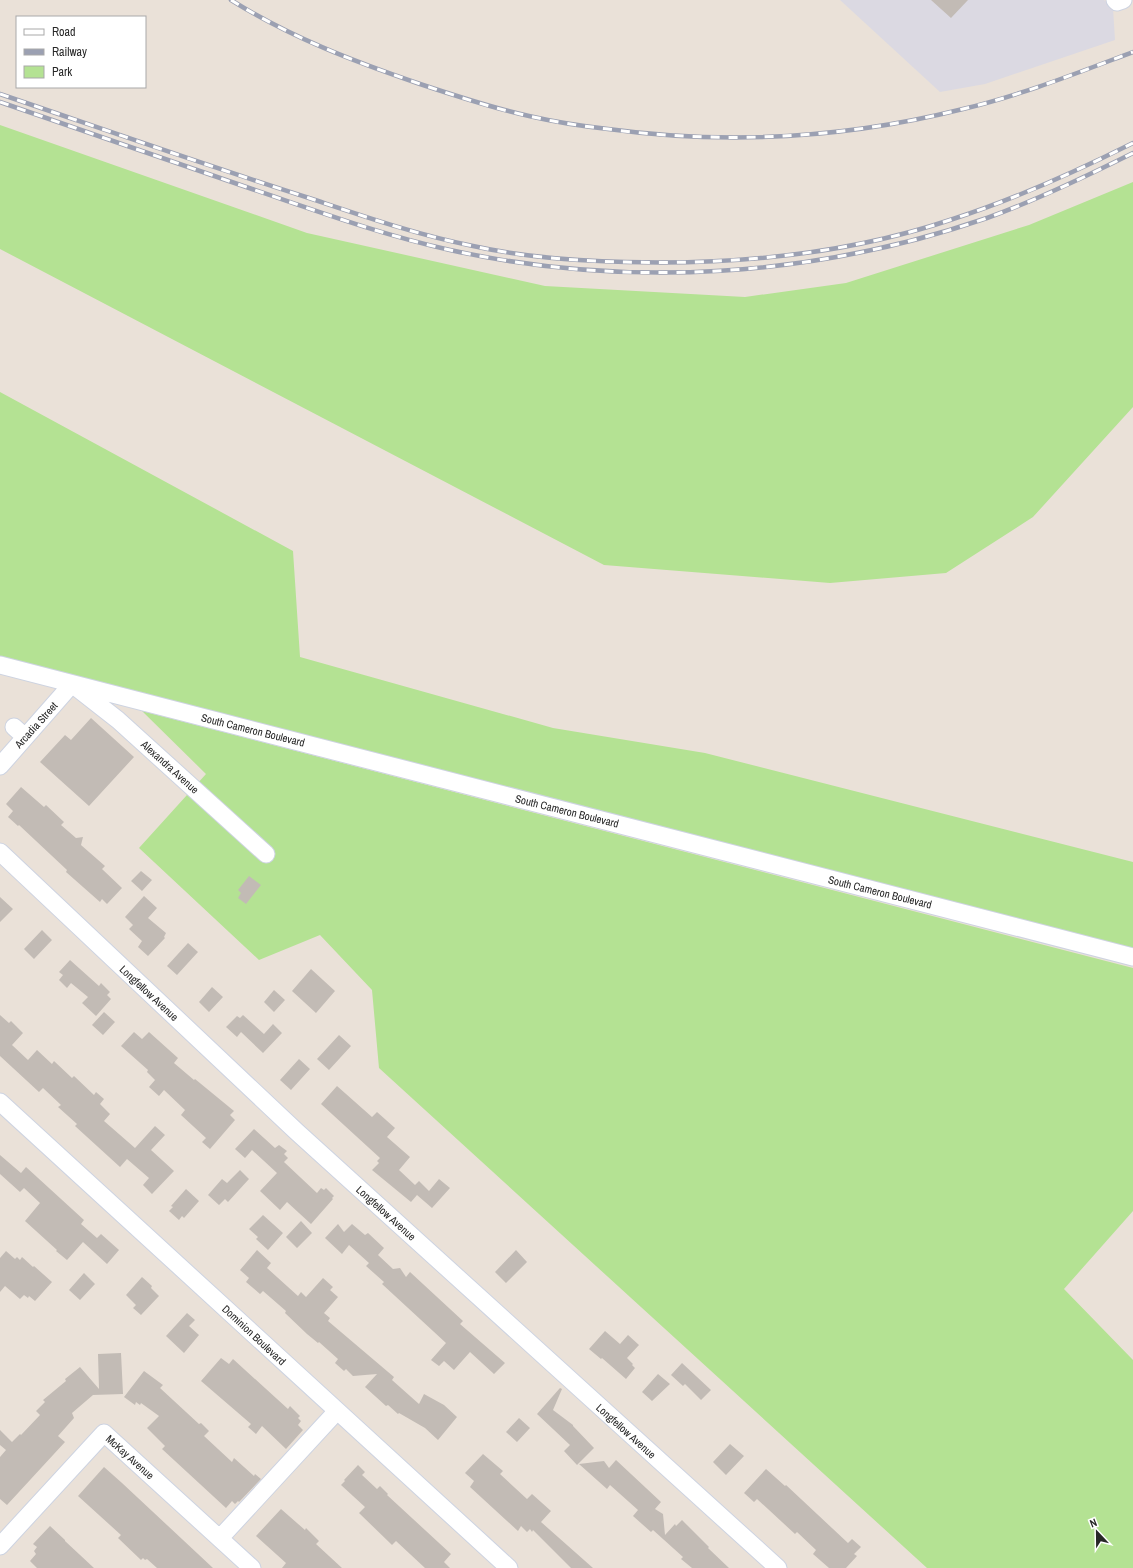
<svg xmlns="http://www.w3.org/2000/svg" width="1133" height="1568" font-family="'Archivo Narrow',sans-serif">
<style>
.industrial{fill:#dbd9e2}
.green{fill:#b4e293}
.building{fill:#c2bbb5}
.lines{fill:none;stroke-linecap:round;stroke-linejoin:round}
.minor-casing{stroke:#cdd3e1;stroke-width:19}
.minor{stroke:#fff;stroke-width:17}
.rail-casing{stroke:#9ba0b2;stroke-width:4.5}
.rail{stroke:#fff;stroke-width:3;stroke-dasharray:9;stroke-linecap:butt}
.labels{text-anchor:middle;stroke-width:3;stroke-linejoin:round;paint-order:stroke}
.street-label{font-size:11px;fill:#272727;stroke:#fff}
</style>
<rect width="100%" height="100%" fill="#eae1d8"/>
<path class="industrial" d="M840,0H1104L1113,8L1115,40L985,84L940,92Z"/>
<path class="green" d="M0,125L307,233L545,286L745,297L846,283L1029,225L1133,182V407L1033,517L946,573L830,583L604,565L0,249Z
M0,392L293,551L300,657L553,728L705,753L1133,862V948L0,656Z
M142,711L1133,968V1211L1064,1289L1133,1360V1568H927L379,1068L372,990L320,935L259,960L139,848L206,774Z"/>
<path class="building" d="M931,0H968L951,18Z
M91,718L134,757L89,806L40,762L65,735L71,740Z
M21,787L44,807L46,805L64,822L61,825L76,838L83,837L81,845L105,866L102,869L122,888L107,904L102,899L100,902L66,872L67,870L19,825L18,826L8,817L13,811L6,804Z
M141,871L152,880L142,891L131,881Z
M249,876L261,885L246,904L238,898L241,893L238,890Z
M144,896L157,908L148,918L166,933L164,937L165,938L148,956L138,947L142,941L129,929L133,925L125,917Z
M0,897L13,909L0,922Z
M42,930L52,940L34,959L24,949Z
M188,943L198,952L177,975L167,966Z
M70,960L99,986L101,983L110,992L107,995L111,999L96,1016L82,1003L88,997L71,983L67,988L59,980L63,975L59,972Z
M311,969L335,991L316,1013L292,991Z
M212,987L223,997L209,1012L199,1002Z
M274,990L285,1000L274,1012L264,1002Z
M104,1012L115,1022L103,1035L92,1025Z
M0,1015L9,1023L11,1021L23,1033L12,1045L28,1060L37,1050L52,1064L54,1061L72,1078L74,1076L94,1095L96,1092L104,1099L100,1104L110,1114L104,1121L135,1148L155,1126L165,1135L151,1150L174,1171L152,1194L143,1185L149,1178L127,1159L120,1167L75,1126L77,1124L58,1107L61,1105L43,1088L39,1092L0,1056Z
M243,1015L264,1034L273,1024L282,1033L263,1053L241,1032L237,1037L226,1027L237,1016L240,1018Z
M134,1032L142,1039L149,1032L178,1058L174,1063L194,1080L195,1079L234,1111L230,1115L235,1120L210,1149L202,1142L206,1138L181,1115L185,1110L164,1090L159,1096L149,1087L155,1080L147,1072L148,1070L121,1046Z
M339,1035L351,1046L329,1070L317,1059Z
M299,1059L310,1069L291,1090L280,1080Z
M337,1086L372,1117L377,1112L395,1128L387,1137L410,1157L399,1170L415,1185L419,1181L429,1191L439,1179L450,1188L432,1208L417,1195L411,1202L372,1170L379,1163L377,1161L380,1158L321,1104Z
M254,1129L275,1148L279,1145L287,1151L284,1154L288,1158L284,1162L317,1193L321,1188L324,1190L326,1188L334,1196L332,1198L333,1199L311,1224L287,1202L280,1210L260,1191L277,1173L252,1150L245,1158L235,1149Z
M0,1155L21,1173L26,1167L84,1220L81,1224L97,1238L101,1234L119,1250L107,1264L83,1242L67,1260L56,1251L57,1250L25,1221L40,1203L24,1188L20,1192L0,1174Z
M240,1170L249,1179L228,1202L225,1199L219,1205L208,1195L222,1179L227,1183Z
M186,1189L199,1201L184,1218L182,1216L179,1220L169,1211L173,1207L171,1206Z
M263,1215L283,1233L268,1250L256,1239L258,1237L249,1229Z
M301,1221L312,1233L297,1248L286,1237Z
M338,1224L344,1232L352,1224L365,1235L368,1233L384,1248L378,1255L393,1269L400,1268L406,1277L410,1272L463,1321L460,1324L505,1363L494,1374L470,1352L454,1370L444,1361L439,1366L431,1360L446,1343L382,1284L384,1282L366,1266L369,1263L349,1245L342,1254L325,1238Z
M257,1250L271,1263L267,1268L298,1296L301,1292L306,1297L323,1278L333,1287L330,1290L338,1297L324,1313L330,1318L328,1321L394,1377L392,1380L419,1404L424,1394L444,1405L457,1417L438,1440L425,1428L399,1413L398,1414L388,1405L386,1406L365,1387L377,1374L353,1376L346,1369L344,1371L335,1363L338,1359L319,1342L318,1343L307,1334L285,1313L286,1311L263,1291L260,1294L246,1282L249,1278L240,1270Z
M516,1250L527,1262L506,1283L495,1272Z
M6,1251L15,1259L17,1257L20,1260L22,1257L33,1267L34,1266L52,1282L35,1301L29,1296L28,1298L24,1295L20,1299L5,1286L0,1292V1258Z
M84,1273L95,1284L80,1300L69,1290Z
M142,1277L152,1286L151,1288L159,1296L141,1315L133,1308L136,1305L126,1295Z
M187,1313L195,1320L189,1326L199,1335L184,1353L166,1336Z
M605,1331L620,1344L628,1335L639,1345L627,1358L633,1364L632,1365L635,1368L626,1379L602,1358L601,1359L589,1349Z
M121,1353L123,1394L93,1395L72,1413L74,1418L58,1436L65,1442L7,1505L0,1499V1457L6,1450L0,1445V1430L12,1442L20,1434L21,1435L40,1415L36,1411L45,1402L43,1400L66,1381L65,1379L80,1367L99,1389L98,1354Z
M221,1358L229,1364L233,1359L288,1409L290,1406L300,1416L298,1418L301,1421L298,1425L303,1430L286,1449L262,1426L256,1434L248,1427L251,1424L201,1381Z
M682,1363L711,1390L701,1400L685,1384L683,1386L671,1375Z
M144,1371L163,1385L160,1388L199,1424L201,1423L209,1431L204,1436L232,1462L234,1458L254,1476L255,1474L261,1479L239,1502L238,1501L235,1504L232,1501L226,1508L162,1449L165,1446L147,1428L159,1416L141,1403L140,1405L136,1402L135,1405L124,1397Z
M658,1374L670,1384L652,1401L642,1392Z
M560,1388L562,1389L553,1410L573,1425V1426L594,1448L577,1465L564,1451L570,1445L537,1414Z
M519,1418L530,1428L517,1442L506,1432Z
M730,1444L744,1456L726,1475L713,1462Z
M483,1454L503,1471L500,1474L527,1499L532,1494L551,1511L541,1522L593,1568H571L533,1530L532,1532L530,1529L527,1532L521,1526L518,1531L470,1487L474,1481L465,1473Z
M616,1460L661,1502L655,1509L663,1514L665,1535L675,1524L676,1526L682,1520L709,1547L708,1548L729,1568H692L681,1559L683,1557L653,1530L651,1532L633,1516L638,1510L610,1485L607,1489L579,1464L604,1461L609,1468Z
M358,1465L365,1472L362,1475L377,1489L380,1486L388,1494L387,1495L451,1554L444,1562L450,1568H425L396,1541L392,1545L359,1513L365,1507L341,1485L345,1481L344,1480Z
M104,1467L122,1483L213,1568H157L147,1559L145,1560L143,1558L141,1560L118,1538L121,1535L78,1496Z
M766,1469L785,1486L786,1485L848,1543L852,1539L861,1547L854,1554L857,1556L846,1568H829L813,1554L816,1550L797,1532L795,1534L757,1499L754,1502L744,1493Z
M281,1509L305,1530L306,1528L319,1541L316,1544L342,1568H282L286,1563L256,1536Z
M50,1526L65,1540V1541L94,1568H37L30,1561L36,1554L34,1551L37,1547L33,1544Z"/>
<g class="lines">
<g class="minor-casing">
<path id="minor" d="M1115,0L1117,2L1123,0
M0,665L1133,957
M14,727L25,737
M0,766L72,684L118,720L266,854
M0,852L297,1132L778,1568
M0,1102L509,1568
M220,1538L337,1411
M0,1546L104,1433L252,1568"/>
</g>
<use href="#minor" class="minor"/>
<g class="rail-casing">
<path id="rail" d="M231,0C292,38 353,61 420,84C456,96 492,108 529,116C555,122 581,126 608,129C727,145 847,138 963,109C1022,95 1077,73 1133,52
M0,94C103,129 205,165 309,198C363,216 417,235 473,246C523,257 575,261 626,262C736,265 849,254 953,219C1015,199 1075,172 1133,143
M0,102C84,131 168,160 252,189C317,211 382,235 450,250C628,289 815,277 987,218C1037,200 1085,177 1133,153"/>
</g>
<use href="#rail" class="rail"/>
</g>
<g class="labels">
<g class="street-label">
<text transform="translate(36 725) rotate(-48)" y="4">Arcadia Street</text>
<text transform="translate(253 730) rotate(14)" y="4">South Cameron Boulevard</text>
<text transform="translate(170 767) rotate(42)" y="4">Alexandra Avenue</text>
<text transform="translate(567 811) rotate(14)" y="4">South Cameron Boulevard</text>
<text transform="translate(880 892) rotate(14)" y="4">South Cameron Boulevard</text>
<text transform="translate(149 993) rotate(43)" y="4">Longfellow Avenue</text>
<text transform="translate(386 1213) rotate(42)" y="4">Longfellow Avenue</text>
<text transform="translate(254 1335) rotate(43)" y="4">Dominion Boulevard</text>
<text transform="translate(626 1431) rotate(42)" y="4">Longfellow Avenue</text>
<text transform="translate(130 1457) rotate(42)" y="4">McKay Avenue</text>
</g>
</g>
<rect x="16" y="16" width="130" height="72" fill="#ffffff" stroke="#a9a9a9"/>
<rect x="24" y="29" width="20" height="6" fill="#ffffff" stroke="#a9a9a9"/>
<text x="52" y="36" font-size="12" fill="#272727">Road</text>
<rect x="24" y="49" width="20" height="6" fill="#9ba0b2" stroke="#a9a9a9"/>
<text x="52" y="56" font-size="12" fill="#272727">Railway</text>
<rect x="24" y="66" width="20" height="12" fill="#b4e293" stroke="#a9a9a9"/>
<text x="52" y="76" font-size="12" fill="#272727">Park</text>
<g transform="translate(1097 1532) rotate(338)" stroke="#ffffff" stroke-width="3" paint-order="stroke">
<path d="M0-3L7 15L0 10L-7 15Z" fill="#272727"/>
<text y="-6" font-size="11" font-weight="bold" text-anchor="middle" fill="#272727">N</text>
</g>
</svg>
